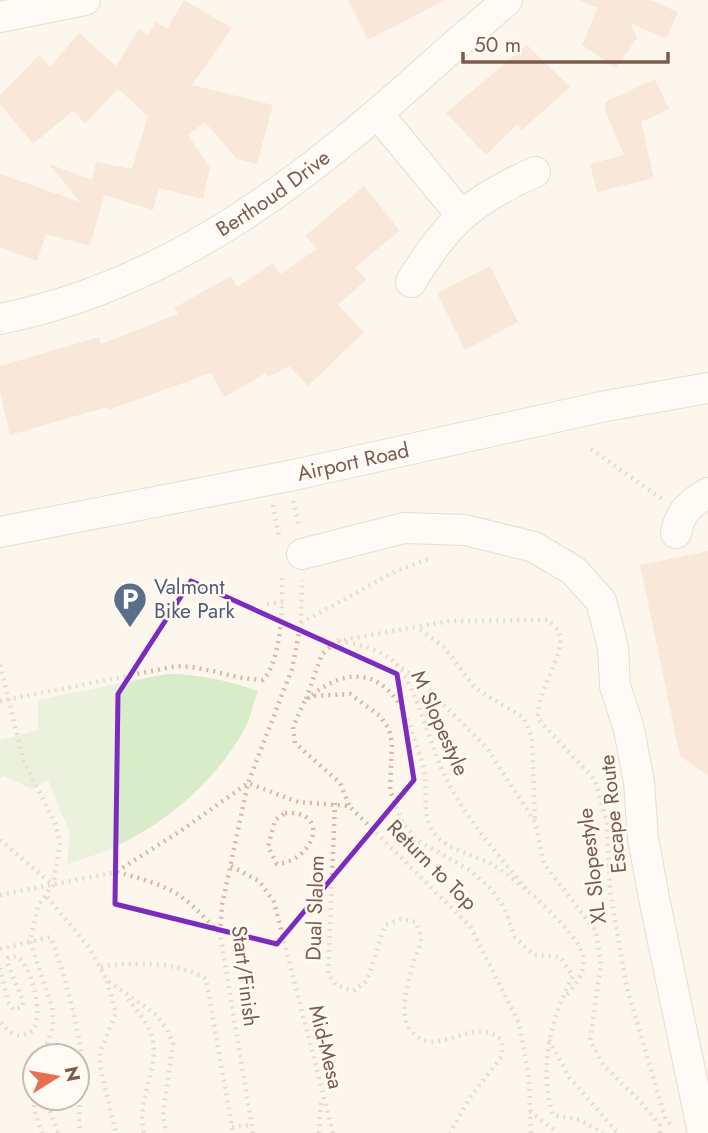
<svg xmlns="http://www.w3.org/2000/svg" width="708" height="1133" font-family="Jost,sans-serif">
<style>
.green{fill:#d8ecc9}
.building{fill:#f3d5c3}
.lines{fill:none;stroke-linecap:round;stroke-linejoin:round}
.minor-casing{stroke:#d1beb0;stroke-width:32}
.path{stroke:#d9b8a5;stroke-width:4.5;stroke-dasharray:2 5;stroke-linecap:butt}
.minor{stroke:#fff;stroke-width:30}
.marked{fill:none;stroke:#7b2cbf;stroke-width:5;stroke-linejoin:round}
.labels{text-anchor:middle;stroke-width:5;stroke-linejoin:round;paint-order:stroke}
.street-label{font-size:21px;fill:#7a5c4d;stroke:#fffaf3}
.service-label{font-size:21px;fill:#4e5e75;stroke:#fffaf3;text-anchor:start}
</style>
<rect width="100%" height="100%" fill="#fdf6ec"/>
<path class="green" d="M166,674C199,674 226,680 258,691C253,704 250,720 243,732C206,796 139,845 67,864L70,834L48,780L32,789L4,776L0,779V740L38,730V700Z"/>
<path class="building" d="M184,0L232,28L192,85L273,105L257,164L237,159L205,122L188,135L210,168L203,199L159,188L153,210L104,195L90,246L46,234L37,261L0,247V174L80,202L49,164L92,180L96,162L132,169L148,116L118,89L85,123L73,111L33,144L0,104V95L39,55L50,67L79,33L116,66L139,29L148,35L156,22L167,29Z
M348,0H445L368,40Z
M579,0H650L678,12L666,39L631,23L637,38L616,68L582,45L598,8Z
M527,45L570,87L522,130L517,125L486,155L446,113Z
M655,79L669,109L641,122L654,178L597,192L590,164L624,155L605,110V102Z
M364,186L400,231L355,267L366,280L338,305L364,332L308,386L289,366L268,377L266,373L224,397L211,373L108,410L107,407L10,435L0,392V366L99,337L101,344L178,314L174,308L231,276L237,287L273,263L280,274L317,249L305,236Z
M490,266L518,322L465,350L437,293Z
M708,551V776L680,756L640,565Z"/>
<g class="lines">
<g class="minor-casing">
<g id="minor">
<path d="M0,17L85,0"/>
<path d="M378,114L461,215"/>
<path d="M411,282C446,223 472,200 535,172"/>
<path id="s1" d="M0,319C180,283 315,171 447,52C467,34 488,18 507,0"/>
<path id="s2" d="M0,532L289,476L606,406L708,388"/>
<path d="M676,533C680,512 690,503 708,493"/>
<path d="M302,554L404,528L465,530L534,547L574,571L601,601L613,647L615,686L629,729L639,782L643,838L654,898L703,1133"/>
</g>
</g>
<path class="path" d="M591,449L662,499
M293,501L299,526
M273,505L279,537
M267,604L283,602
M301,623L396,571L431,558
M420,630L444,647L475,688L524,718L532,737L535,821
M337,641L449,621L549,620C552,624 558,629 559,633C567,654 535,691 538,719L595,780L607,823L610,891L627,989L665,1117L671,1126
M396,664L420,681L487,748L535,822L544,864L596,931L601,965L590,1040L604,1066L640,1101L660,1125V1133
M0,665L24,762L55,823L60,843L53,885L38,906L30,941L52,1007L53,1026L43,1056
M312,695C365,654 400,687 415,741C419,753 424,765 425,777C427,797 422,816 434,833C447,851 477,855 495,866C517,881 578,930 583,957C586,974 574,987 564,998
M306,699L322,654L337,641C356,643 384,650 397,665C417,689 431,748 446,779C468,821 499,856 529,892
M0,701L177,666C210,667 232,679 263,680C282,660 283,602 282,574
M335,803L328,974L336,985L353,991L367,981L385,925L401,919L416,922C417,926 421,933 421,938C421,946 415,956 413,964C408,981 399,1013 409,1028C434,1065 474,1011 502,1041V1056L469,1099L450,1133
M349,805L340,783L295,743L293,727L305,700L312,696L350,694L380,716L389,729L392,743L390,790L402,822L417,840L471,871L491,889L504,907L515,937L528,950L534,955L560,957L573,976C551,1017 538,1069 553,1115L580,1120L603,1133
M285,813C332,810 314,861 277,864L268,847L275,820Z
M0,840L52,884
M231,866L259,881L274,902L333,1133
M117,872C172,887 181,891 220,934
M0,895L116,872L182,830L248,783L298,802L349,806L470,926L519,1023L529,1078L531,1133
M47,897L88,946L107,980L155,1014L167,1029L173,1043L163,1115L166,1133
M0,949L50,937C61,959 78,1027 81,1052C84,1078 77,1105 80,1133
M101,967C132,961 180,962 206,979L233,1133
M0,968L8,1002L14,1010L23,1006V1001L7,962L8,958L16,956C32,965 44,1014 33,1030C20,1041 9,1034 0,1021
M107,981L116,1013L100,1052V1066L116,1133
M128,999C137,1011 150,1025 153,1041C158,1072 136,1100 144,1133
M549,1040L570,1078L618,1133
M35,1077L34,1110L42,1133
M45,1098L58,1133
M530,1111L558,1133
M232,1127L251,1125
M253,1133L220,934L222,905L248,783L292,669L301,623L302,580
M319,1133L321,1099"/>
<use href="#minor" class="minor"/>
</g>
<path d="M0 0H708V1133H0ZM191,581L397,674L414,780L277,944L115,904L118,694Z" fill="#fdf6ec" fill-opacity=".55" fill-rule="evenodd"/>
<path class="marked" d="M191,581L397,674L414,780L277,944L115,904L118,694Z"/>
<defs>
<g id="parking-pin" transform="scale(1.75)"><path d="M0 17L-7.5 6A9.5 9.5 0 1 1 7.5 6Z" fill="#5c6f8a" stroke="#fffaf3"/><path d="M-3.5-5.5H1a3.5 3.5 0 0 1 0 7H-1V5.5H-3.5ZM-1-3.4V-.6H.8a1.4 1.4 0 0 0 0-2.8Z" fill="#fff"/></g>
</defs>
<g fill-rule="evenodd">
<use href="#parking-pin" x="130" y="599"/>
</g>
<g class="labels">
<g class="street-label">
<text dy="7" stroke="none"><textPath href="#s1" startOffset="303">Berthoud Drive</textPath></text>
<text dy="7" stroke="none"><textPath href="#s2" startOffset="360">Airport Road</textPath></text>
<text transform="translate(440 723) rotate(66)" y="7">M Slopestyle</text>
<text transform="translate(613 814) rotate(-96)" y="7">Escape Route</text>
<text transform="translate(432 865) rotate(45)" y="7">Return to Top</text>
<text transform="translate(592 866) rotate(-97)" y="7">XL Slopestyle</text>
<text transform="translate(315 908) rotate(-88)" y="7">Dual Slalom</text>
<text transform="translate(245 976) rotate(83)" y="7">Start/Finish</text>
<text transform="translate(326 1047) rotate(76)" y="7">Mid-Mesa</text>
</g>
<g class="service-label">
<text x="154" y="594">Valmont<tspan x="154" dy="24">Bike Park</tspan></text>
</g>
</g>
<g transform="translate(56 1077) rotate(79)"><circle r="33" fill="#fffaf3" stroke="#cabbb1" stroke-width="2"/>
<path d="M0-5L12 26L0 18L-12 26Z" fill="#e76f51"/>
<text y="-10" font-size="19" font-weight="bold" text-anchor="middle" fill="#7a5c4d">N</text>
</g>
<path d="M463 52v10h205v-10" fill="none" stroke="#7a5c4d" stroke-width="3.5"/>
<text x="474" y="52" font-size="21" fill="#7a5c4d" stroke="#fffaf3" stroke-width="5" paint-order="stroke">50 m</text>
</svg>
